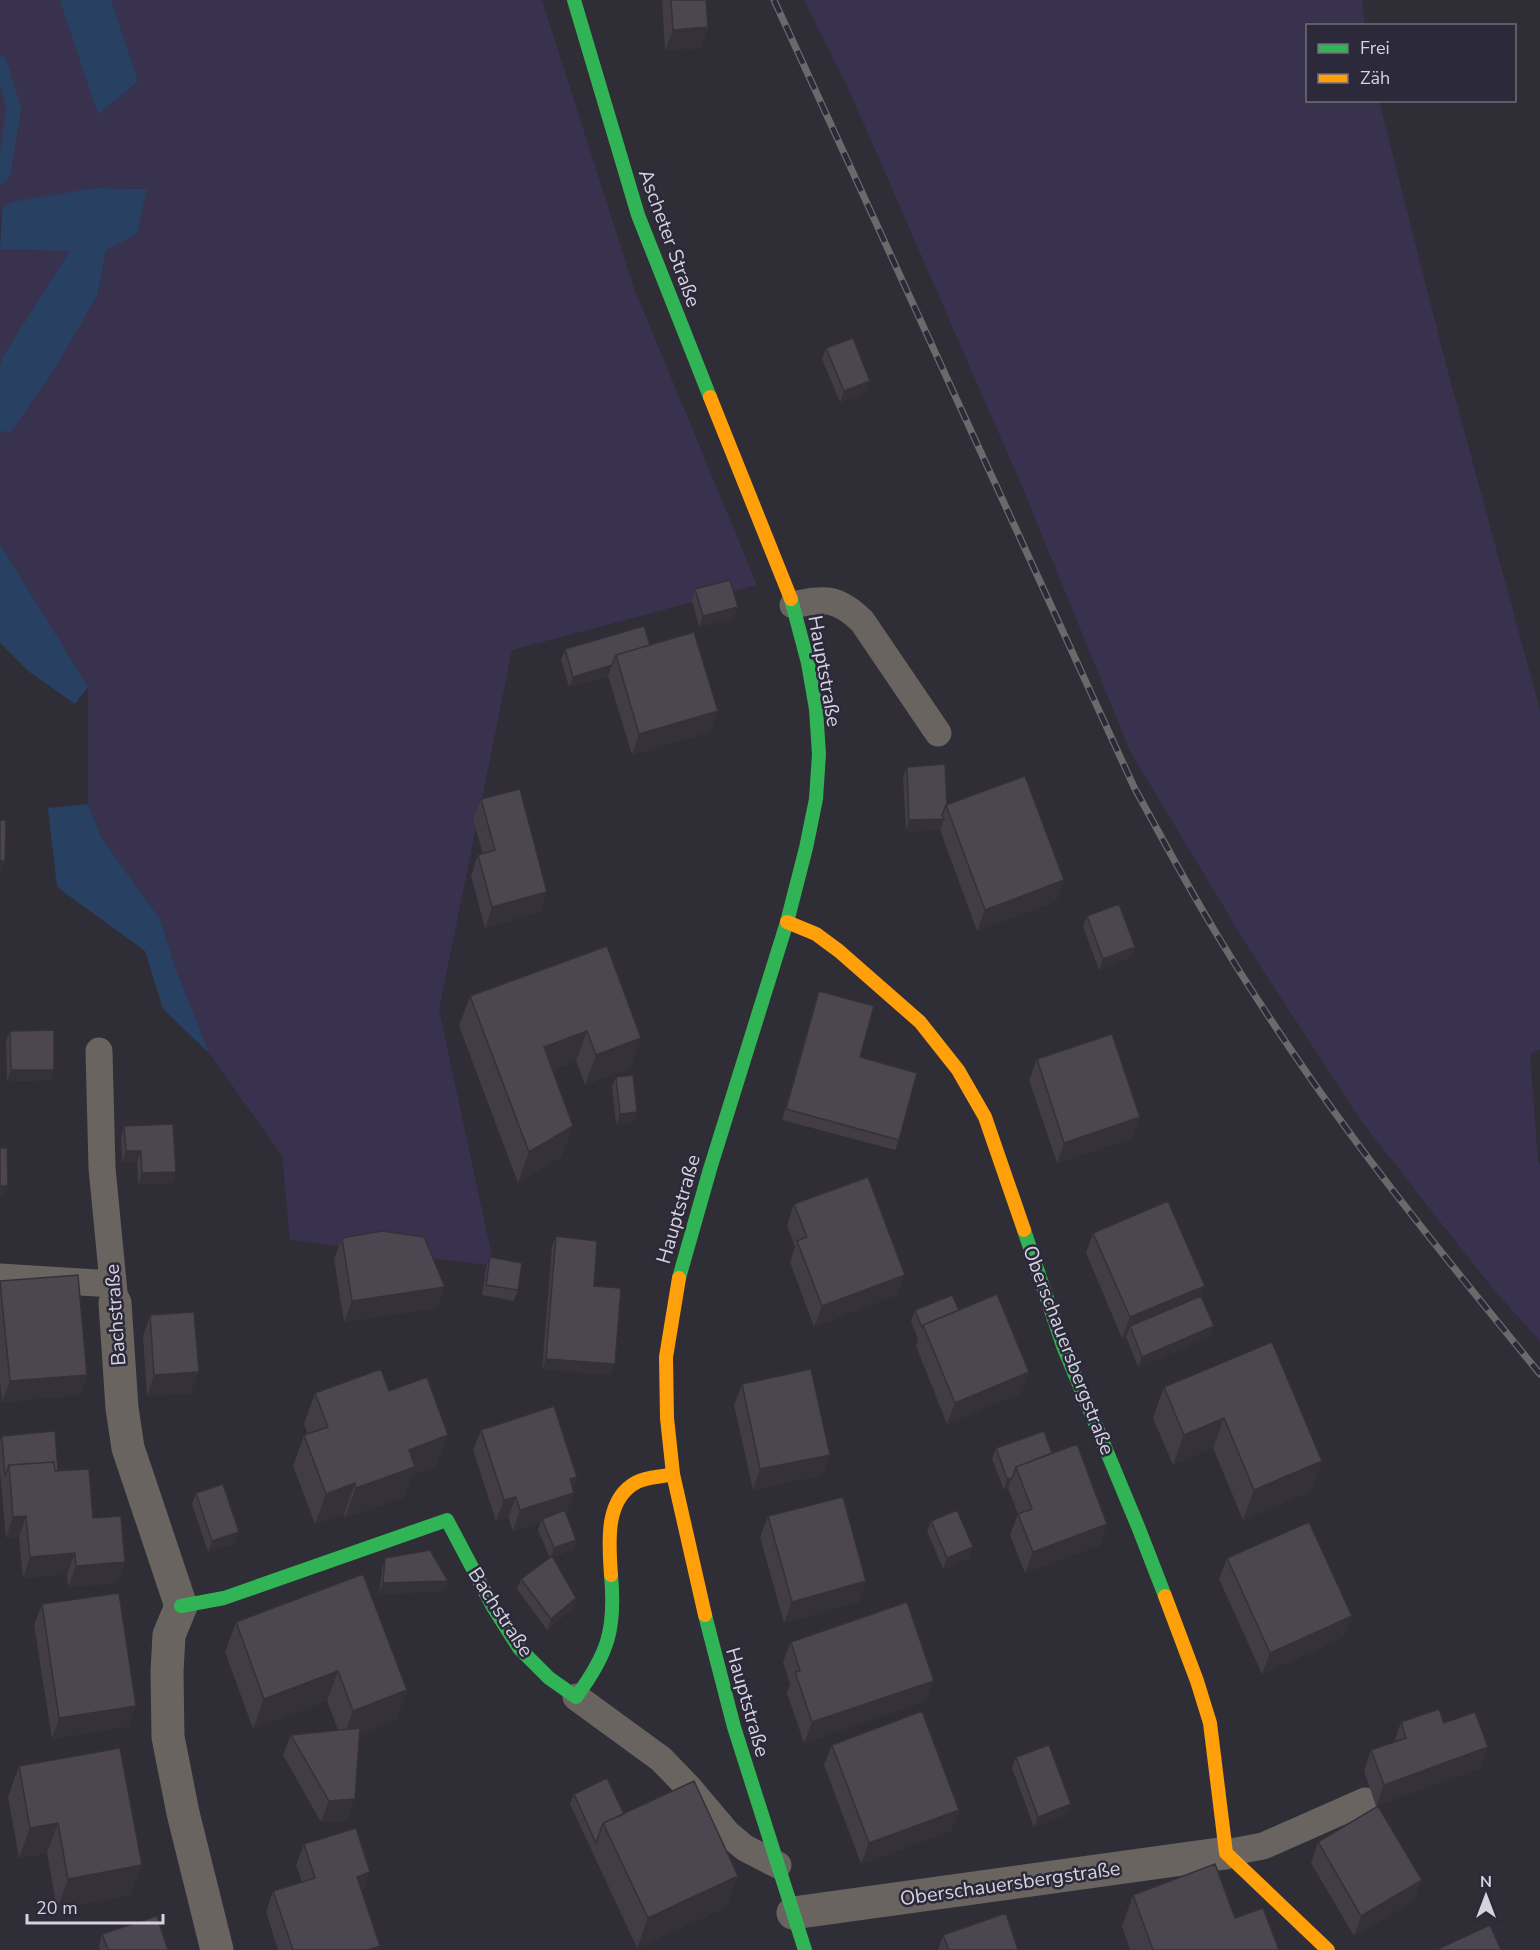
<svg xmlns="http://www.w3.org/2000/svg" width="1540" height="1950" font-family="'Nunito Sans',sans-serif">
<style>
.green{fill:#38324f}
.water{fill:#284163}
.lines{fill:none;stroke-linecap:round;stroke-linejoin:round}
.stream{stroke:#284163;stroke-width:14}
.lane{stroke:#6a6461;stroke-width:27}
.street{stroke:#6a6461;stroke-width:33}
.fast{stroke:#30b455;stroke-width:14}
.slow{stroke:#ff9f0a;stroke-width:14}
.rail-casing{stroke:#6c696b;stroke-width:7}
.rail{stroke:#2c293a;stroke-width:4.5;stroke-dasharray:14;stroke-linecap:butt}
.wall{fill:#413c45}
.shaded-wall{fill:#353138}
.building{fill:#4c4650;stroke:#353138;stroke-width:1.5}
.labels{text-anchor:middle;stroke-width:5;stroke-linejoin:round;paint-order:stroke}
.street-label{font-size:20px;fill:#d4d3de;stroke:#2c293a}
</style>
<rect width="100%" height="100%" fill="#2f2d36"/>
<path class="green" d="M0,0H60L98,115L138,81L111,0H542L634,288L757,585L512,650L439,1010L494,1266L290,1240L282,1156L209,1053L176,970L160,919L102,839L88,804V687L0,544V431L10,433L98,295L106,250L137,234L147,189L96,188L2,209L0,220Z
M804,0H1362L1365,25L1308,26V100L1379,101L1446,364L1540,710V1049L1530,1054L1538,1161L1540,1166V1341L1493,1289L1361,1121L1248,947L1130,751L1024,491L849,90Z
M0,249L71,250L3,356L0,366Z"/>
<path class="water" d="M60,0H111L138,81L98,115Z
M96,188L147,189L137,234L106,250L98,294L53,371L10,433L0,431V366L3,356L70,251L0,249L2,209L12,202Z
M0,544L88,687L75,704L28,671L0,643Z
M88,804L102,839L160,919L176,970L209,1053L163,1009L145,951L57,887L48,808Z"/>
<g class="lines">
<path class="stream" d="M0,63L14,108L4,170L0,177"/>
<path class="lane" d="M793,605C825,598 837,597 862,621L938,733
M99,1051L102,1168L115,1303
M0,1277L113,1284
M576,1697L661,1759L689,1788L727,1833L745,1848L778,1865
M1226,1853L1263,1846L1365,1801"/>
<path class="street" d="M115,1303L122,1408L128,1448L181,1606L169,1635L167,1672L168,1737L183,1813L217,1950
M793,1913L1226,1853"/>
<path class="fast" d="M574,0L638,215L710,397
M1024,1230L1063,1346L1139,1529L1165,1596
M679,1278L710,1169L787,922L806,848L816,799L819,754L816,709L808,663L791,599
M181,1606L224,1598L447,1520L493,1607L519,1648L549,1678L576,1697C608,1654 616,1629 611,1575
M705,1615L734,1727L805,1950"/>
<path class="slow" d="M710,397L791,599
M787,922L816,934L839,951L920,1022L958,1070L985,1117L1024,1230
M679,1278L666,1357L667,1418L673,1474L705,1615
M611,1575C609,1544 604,1499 637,1482C647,1477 661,1477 673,1474
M1165,1596L1197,1681L1210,1723L1226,1853L1328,1950"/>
<g class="rail-casing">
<path id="rail" d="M774,0L1134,787C1162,838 1189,889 1219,938C1248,986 1279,1033 1311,1079C1382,1181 1461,1277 1540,1374"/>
</g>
<use href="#rail" class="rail"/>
</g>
<path class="wall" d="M662,0H706L708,27L701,48L665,50Z
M826,348L866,392L840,402L822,359Z
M695,589L738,607L734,618L699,627L692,600Z
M650,645L718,711L710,732L632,755L608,676L569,687L561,660L565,649Z
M907,767L947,804L1064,880L1056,901L977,931L940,830L906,831L903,777Z
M481,799L547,892L540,912L485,928L471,876L478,855L483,854L473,820Z
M1087,916L1135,947L1131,957L1099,970L1083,926Z
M819,991L860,1057L899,1140L895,1150L782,1120L815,1002Z
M470,996L641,1038L630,1068L585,1085L576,1061L552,1070L562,1156L518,1183L459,1026Z
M10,1031L54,1070L51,1080L7,1081L6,1041Z
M1037,1059L1140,1117L1132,1138L1057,1163L1029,1080Z
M616,1077L637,1112L633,1122L616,1125L612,1087Z
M124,1126L176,1172L172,1183L138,1184L137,1162H122L121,1137Z
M794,1204L897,1295L814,1327L790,1262L795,1247L787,1225Z
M1093,1233L1201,1296L1210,1337L1138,1367L1126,1337L1122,1338L1086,1253Z
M556,1236L611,1375L542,1369L552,1247Z
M342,1238L437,1308L344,1322L334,1259Z
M490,1257L518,1290L514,1301L482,1295L486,1268Z
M0,1281L87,1375L80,1395L2,1402L0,1380Z
M915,1310H958L1029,1372L1021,1393L947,1424L916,1346L918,1339L911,1321Z
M150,1315L191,1393L147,1396L143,1336Z
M742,1384L830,1455L822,1475L753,1490L734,1405Z
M1164,1387L1322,1461L1311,1491L1243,1520L1213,1448L1173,1465L1153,1418Z
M389,1391L437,1466L412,1475L404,1497L345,1518L344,1514L315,1524L293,1466L304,1435L308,1434L304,1424L315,1393Z
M481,1430L577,1477L573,1488L574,1493L566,1514L576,1540L573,1550L553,1557L576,1598L572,1609L547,1630L517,1589L521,1579L550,1558L538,1530L541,1522L513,1531L508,1517L496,1521L473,1450Z
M2,1436L58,1471L93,1518L118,1583L68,1587L67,1574L23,1578L19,1537L6,1538L0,1472V1441Z
M996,1448L1052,1453L1107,1524L1100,1545L1025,1573L1010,1535L1018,1514L1008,1488L1004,1490L992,1459Z
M196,1493L235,1543L208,1552L192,1504Z
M768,1516L859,1602L784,1623L760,1537Z
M931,1521L969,1558L943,1569L927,1531Z
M385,1558L444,1591L379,1594L382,1569Z
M1227,1558L1344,1637L1262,1674L1219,1579Z
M42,1604L129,1726L52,1739L34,1625Z
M236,1622L407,1690L396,1720L360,1734L347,1820L321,1822L283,1755L291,1735L338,1730L327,1701L253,1729L225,1652Z
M791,1642L926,1701L804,1743L787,1693L790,1684L783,1662Z
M1401,1722L1444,1723L1481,1768L1376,1806L1364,1771L1371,1750L1394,1742Z
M832,1745L959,1810L951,1831L861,1864L824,1765Z
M1016,1757L1067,1814L1034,1827L1012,1768Z
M19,1766L131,1895L57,1909L47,1853L19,1858L8,1797Z
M574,1794L624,1814L727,1907L637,1948L570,1804Z
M1318,1842L1414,1901L1354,1936L1311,1863Z
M304,1844L363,1893L378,1950H278L266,1912L273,1891L302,1882L296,1865Z
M1133,1895L1235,1918L1279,1950H1130L1122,1926Z
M102,1934L168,1950H100L99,1945Z
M943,1935L1018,1950H938Z"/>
<path class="shaded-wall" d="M708,27L701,48L665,50L673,30Z
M870,381L866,392L840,402L844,391Z
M738,607L734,618L699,627L703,616Z
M612,665L608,676L569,687L573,677Z
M718,711L710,732L632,755L639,734Z
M944,819L940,830L906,831L909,820Z
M0,861H5L1,871H0Z
M1064,880L1056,901L977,931L985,910Z
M547,892L540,912L485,928L492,907Z
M1135,947L1131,957L1099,970L1103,959Z
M587,1031L576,1061L533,1077L544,1047Z
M641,1038L630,1068L585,1085L596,1055Z
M11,1070H54L51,1080L7,1081Z
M637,1112L633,1122L616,1125L620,1114Z
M1140,1117L1132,1138L1057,1163L1064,1143Z
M573,1126L562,1156L518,1183L529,1152Z
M126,1151H141L137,1162H122Z
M176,1172L172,1183L138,1184L142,1173Z
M0,1186H8L5,1196H0Z
M905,1275L897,1295L814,1327L822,1306Z
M1205,1286L1197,1307L1130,1326L1126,1337L1122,1338L1130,1317Z
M445,1287L437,1308L344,1322L352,1301Z
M1214,1326L1210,1337L1138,1367L1142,1357Z
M546,1359L615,1364L611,1375L542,1369Z
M199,1372L191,1393L147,1396L154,1375Z
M1029,1372L1021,1393L947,1424L955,1403Z
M87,1375L80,1395L2,1402L10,1381Z
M1224,1418L1213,1448L1173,1465L1184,1435Z
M448,1435L437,1466L412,1475L404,1497L345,1518L356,1488L409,1450Z
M830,1455L822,1475L753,1490L760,1469Z
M1322,1461L1311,1491L1243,1520L1254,1490Z
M577,1477L571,1494L574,1493L567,1514L543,1521L542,1519L541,1522L513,1531L520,1510L570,1479Z
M1012,1478L1008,1488L1004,1490L1007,1479Z
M355,1483L344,1514L315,1524L326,1494Z
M516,1497L508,1517L496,1521L504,1500Z
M26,1516L19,1537L6,1538L13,1517Z
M1107,1524L1100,1545L1025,1573L1033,1552Z
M239,1532L235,1543L208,1552L212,1541Z
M576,1540L573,1550L550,1559L554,1548Z
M973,1547L969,1558L943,1569L947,1558Z
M75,1553L67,1574L23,1578L30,1557Z
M125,1562L118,1583L68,1587L76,1566Z
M448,1581L444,1591L379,1594L383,1583Z
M866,1581L859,1602L784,1623L792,1602Z
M576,1598L572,1609L547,1630L551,1619Z
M1352,1616L1344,1637L1262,1674L1270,1653Z
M338,1671L327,1701L253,1729L264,1699Z
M934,1681L926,1701L804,1743L812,1722Z
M407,1690L396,1720L342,1741L353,1711Z
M136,1706L129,1726L52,1739L59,1718Z
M1488,1747L1481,1768L1376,1806L1384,1785Z
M355,1799L347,1820L321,1822L329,1801Z
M1071,1804L1067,1814L1034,1827L1038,1817Z
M959,1810L951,1831L861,1864L869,1843Z
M58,1823L47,1853L19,1858L30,1828Z
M142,1865L131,1895L57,1909L68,1879Z
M370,1872L363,1893L357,1877Z
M738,1876L727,1907L637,1948L648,1918Z
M1422,1880L1414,1901L1354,1936L1361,1916Z
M380,1946L378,1950H368Z"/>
<path class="building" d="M671,0H706L708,27L673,30Z
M853,338L870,381L844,391L826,348Z
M730,580L738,607L703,616L695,589Z
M644,626L650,645L616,655L612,665L573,677L565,649Z
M694,632L718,711L639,734L616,655Z
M945,764L947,804L946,805L942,815L944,819L909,820L907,767Z
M1025,776L1064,880L985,910L946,805Z
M520,789L547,892L492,907L478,855L495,850L481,799Z
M0,820H6L5,861H0Z
M1119,904L1135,947L1103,959L1087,916Z
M607,946L641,1038L596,1055L587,1031L544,1047L573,1126L529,1152L470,996Z
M819,991L874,1006L860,1057L917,1073L899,1140L786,1109Z
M54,1030V1070H11L10,1031Z
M1112,1034L1140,1117L1064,1143L1037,1059Z
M633,1075L637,1112L620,1114L616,1077Z
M173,1124L176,1172L142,1173L141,1151H126L124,1126Z
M0,1148H7L8,1186H0Z
M868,1177L905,1275L822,1306L797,1241L807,1237L794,1204Z
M1168,1201L1205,1286L1130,1317L1093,1233Z
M382,1231L424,1237L445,1287L352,1301L342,1238Z
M556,1236L597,1241L594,1286L621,1288L615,1364L546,1359Z
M490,1257L522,1263L518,1290L486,1285Z
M78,1275L87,1375L10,1381L0,1281Z
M997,1294L1029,1372L955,1403L923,1325Z
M952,1295L959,1310L923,1325L922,1328L915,1310Z
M1201,1296L1214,1326L1142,1357L1130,1326Z
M194,1312L199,1372L154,1375L150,1315Z
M1272,1342L1322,1461L1254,1490L1224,1418L1184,1435L1164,1387Z
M381,1369L389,1391L427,1377L448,1435L409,1450L415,1467L356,1488L355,1483L326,1494L304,1435L328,1427L315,1393Z
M811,1369L830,1455L760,1469L742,1384Z
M554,1406L577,1477L570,1479L574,1493L520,1510L516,1497L504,1500L481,1430Z
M55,1431L58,1471H55L54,1462L9,1465L5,1476L2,1436Z
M1044,1431L1052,1453L1016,1467L1012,1478L1007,1479L996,1448Z
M1077,1444L1107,1524L1033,1552L1018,1514L1032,1509L1016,1467Z
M54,1462L55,1471L89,1469L93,1518L121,1516L125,1562L76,1566L75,1553L30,1557L26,1516L13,1517L9,1465Z
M223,1484L239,1532L212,1541L196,1493Z
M843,1497L866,1581L792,1602L768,1516Z
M565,1510L576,1540L554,1548L542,1519Z
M957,1510L973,1547L947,1558L931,1521Z
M1309,1522L1352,1616L1270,1653L1227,1558Z
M430,1550L448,1581L383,1583L385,1558Z
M552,1556L576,1598L551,1619L521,1579Z
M363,1574L407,1690L353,1711L338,1671L264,1699L236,1622Z
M119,1593L136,1706L59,1718L42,1604Z
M907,1602L934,1681L812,1722L795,1672L800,1671L791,1642Z
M1439,1709L1444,1723L1475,1712L1488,1747L1384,1785L1371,1750L1406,1738L1401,1722Z
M922,1711L959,1810L869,1843L832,1745Z
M360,1728L355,1799L329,1801L291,1735Z
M1049,1745L1071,1804L1038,1817L1016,1757Z
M120,1748L142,1865L68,1879L58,1823L30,1828L19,1766Z
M607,1778L624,1814L603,1823L596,1843L574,1794Z
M694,1781L738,1876L648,1918L603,1823Z
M1378,1806L1422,1880L1361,1916L1318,1842Z
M356,1828L370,1872L357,1877L380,1946L368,1950H293L273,1891L315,1878L304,1844Z
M1215,1864L1235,1918L1263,1908L1279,1950H1153L1133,1895Z
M1006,1913L1018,1950H949L943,1935Z
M157,1916L168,1950H108L102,1934Z
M1490,1925L1501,1950H1436Z"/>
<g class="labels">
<g class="street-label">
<text transform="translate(670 238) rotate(70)" y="7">Ascheter Straße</text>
<text transform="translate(825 671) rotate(80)" y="7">Hauptstraße</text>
<text transform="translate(678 1209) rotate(-74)" y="7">Hauptstraße</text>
<text transform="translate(115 1315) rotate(-94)" y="7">Bachstraße</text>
<text transform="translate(1069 1350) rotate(69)" y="7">Oberschauersbergstraße</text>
<text transform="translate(501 1612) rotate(57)" y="7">Bachstraße</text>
<text transform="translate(748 1702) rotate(74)" y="7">Hauptstraße</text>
<text transform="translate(1010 1883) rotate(-8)" y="7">Oberschauersbergstraße</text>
</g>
</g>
<rect x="1306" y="24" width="210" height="78" fill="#2c293a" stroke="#6f6d7c" stroke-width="1.5"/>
<rect x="1318" y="44" width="30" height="9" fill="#30b455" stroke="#6f6d7c" stroke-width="1.5"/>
<text x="1360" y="54" font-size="18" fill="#d4d3de">Frei</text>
<rect x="1318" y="74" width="30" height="9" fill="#ff9f0a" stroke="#6f6d7c" stroke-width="1.5"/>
<text x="1360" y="84" font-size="18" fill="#d4d3de">Zäh</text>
<g transform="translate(1486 1896)" stroke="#2c293a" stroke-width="4.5" paint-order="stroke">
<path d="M0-4.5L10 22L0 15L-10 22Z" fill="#d4d3de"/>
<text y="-9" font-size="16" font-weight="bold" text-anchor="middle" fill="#d4d3de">N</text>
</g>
<path d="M27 1914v9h136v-9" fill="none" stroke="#d4d3de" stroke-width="3"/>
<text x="36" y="1914" font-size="18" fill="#d4d3de" stroke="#2c293a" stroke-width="4.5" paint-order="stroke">20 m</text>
</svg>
